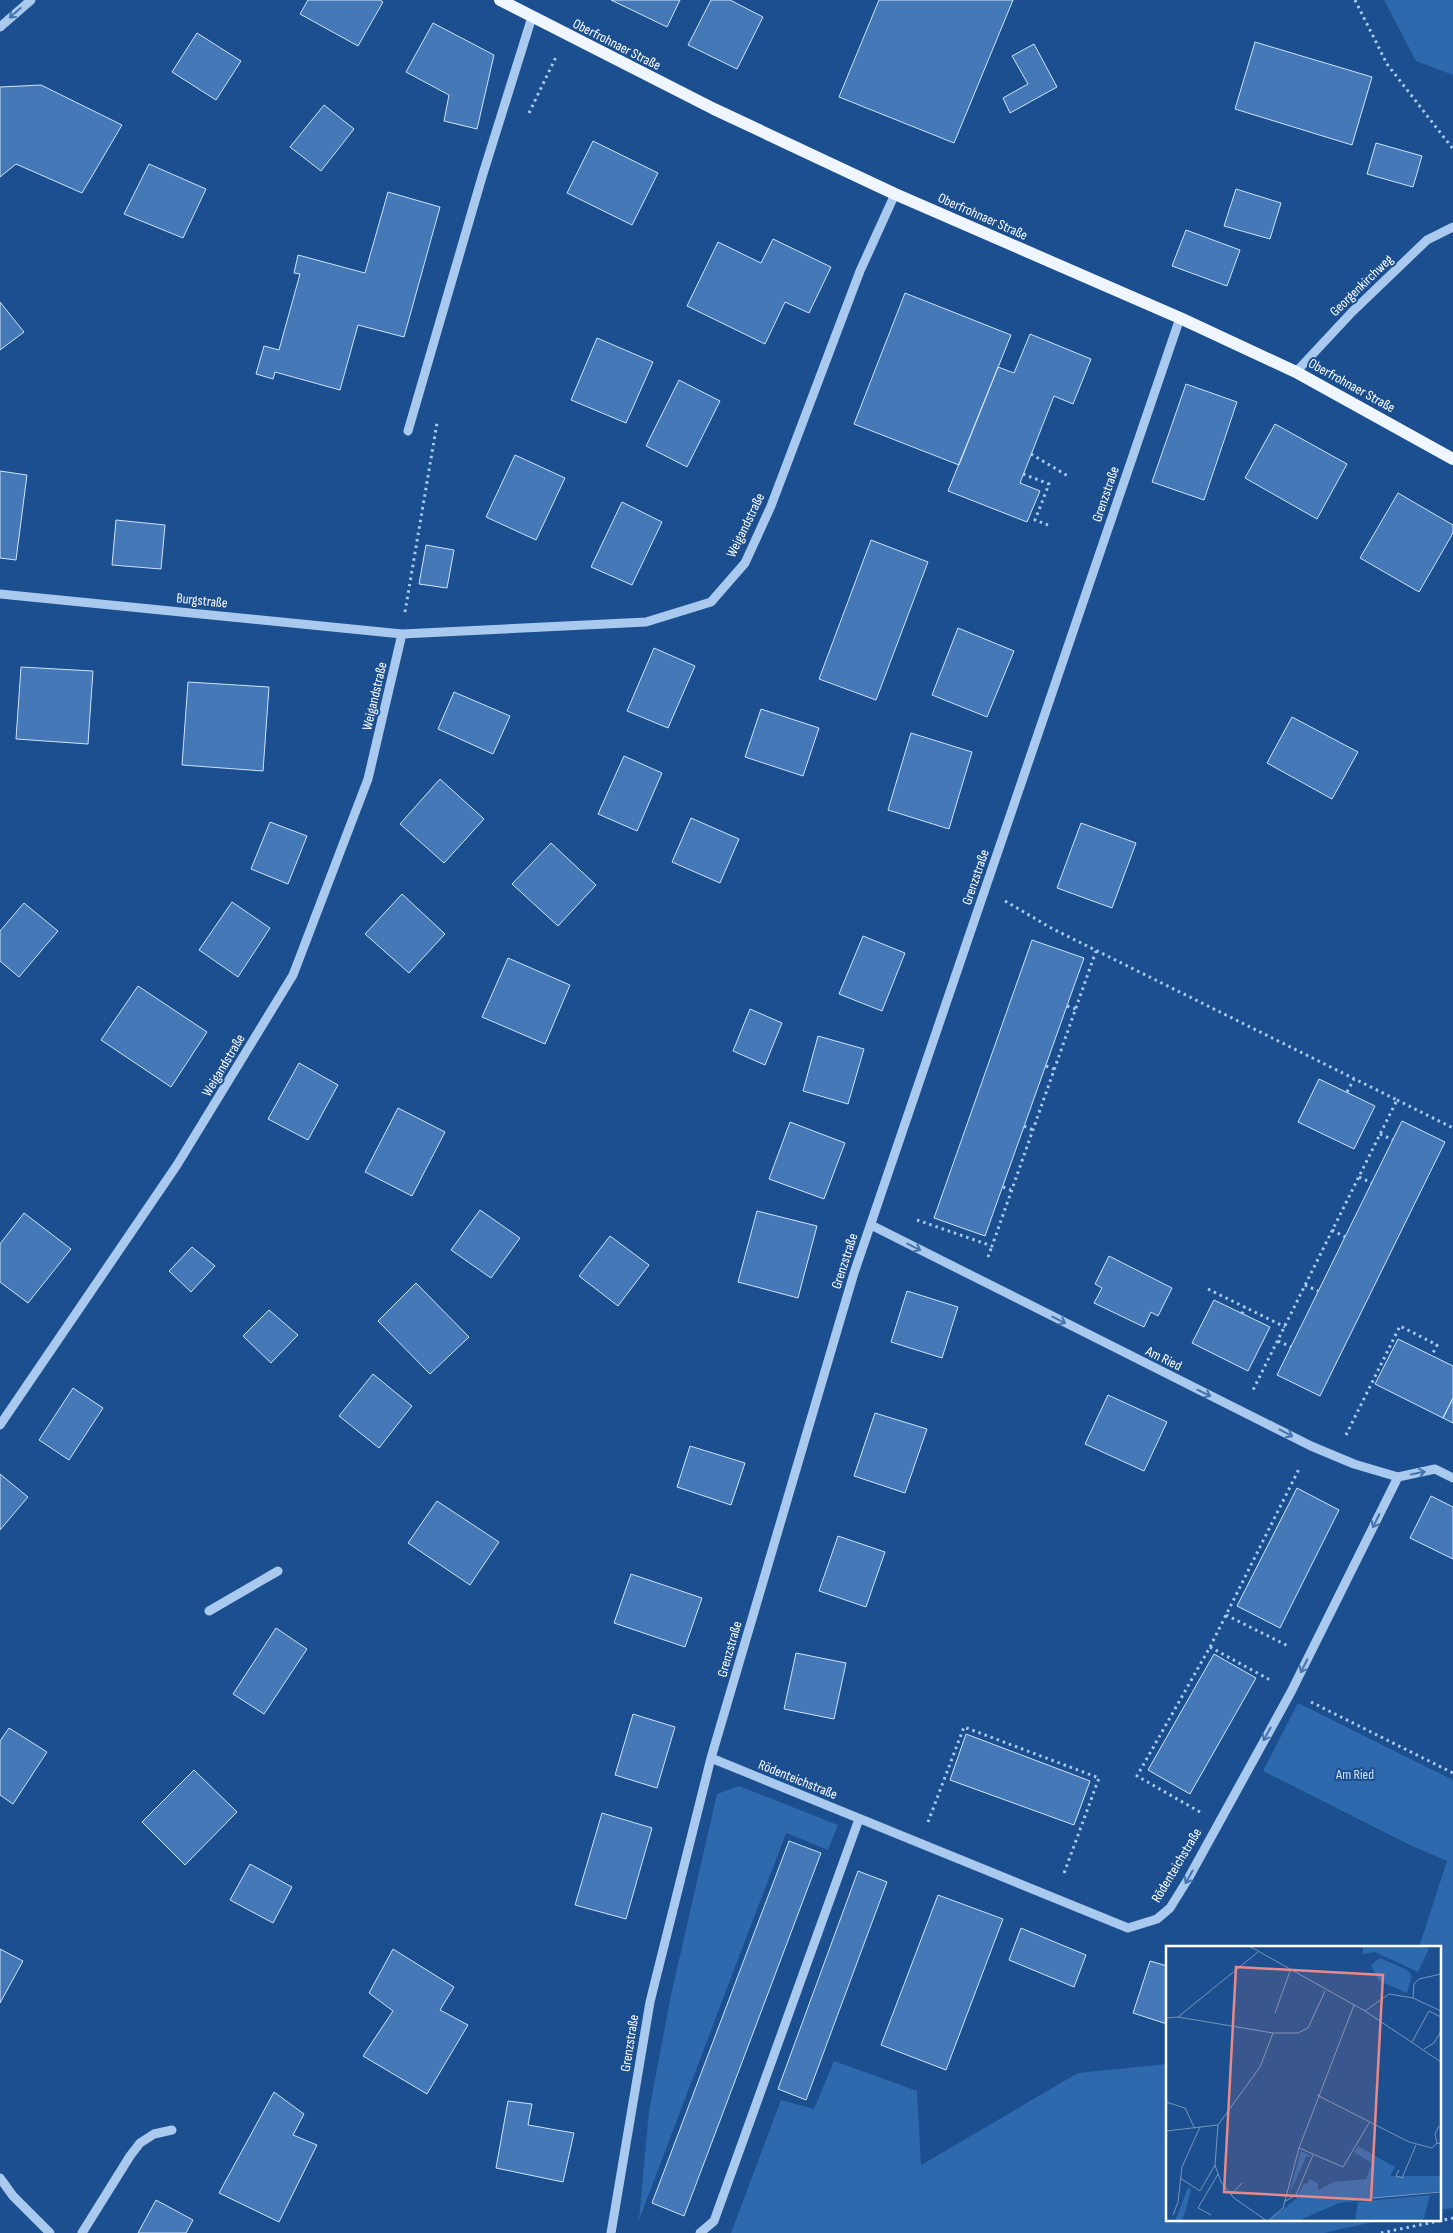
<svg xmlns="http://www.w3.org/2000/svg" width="1453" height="2233" font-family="'Sofia Sans Condensed',sans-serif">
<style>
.green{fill:#2e69ad}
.building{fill:#4478b7;stroke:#cfe3fa}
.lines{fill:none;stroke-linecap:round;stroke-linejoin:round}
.path{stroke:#a9c9ee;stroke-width:3;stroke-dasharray:2.5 4;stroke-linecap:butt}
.minor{stroke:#a9c9ee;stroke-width:9}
.major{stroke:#f0f6ff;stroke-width:12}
.oneway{stroke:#4674ac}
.labels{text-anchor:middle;stroke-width:4;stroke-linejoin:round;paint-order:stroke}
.street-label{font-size:14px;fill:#fff;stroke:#1b4f8f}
.park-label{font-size:14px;fill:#cfe3fa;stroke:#1b4f8f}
.inset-road{fill:none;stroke:#7695bc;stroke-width:1}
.view{fill:#e88989;fill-opacity:0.15;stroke:#e88989;stroke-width:2.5}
.inset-edge{fill:none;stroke:#fff;stroke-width:2.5}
</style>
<rect width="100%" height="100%" fill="#1b4f8f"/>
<path class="green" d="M1384,0H1453V75L1416,61Z
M1298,1703L1453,1780V2208L1439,2210V1947H1419L1447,1861L1412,1846L1263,1771Z
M739,1786L838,1825L828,1850L786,1833L639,2220L649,2111L671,1995L717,1794Z
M834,2061L917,2091L921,2165L1078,2073L1167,2064V2219H1386L1324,2233H731L781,2100L814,2109Z"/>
<path class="building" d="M308,0H380L383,2L358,46L300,14Z
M611,0H680L667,27Z
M711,0H730L763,17L737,69L688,45Z
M879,0H1013L954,143L839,97Z
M433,23L494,55L477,129L444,121L449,95L406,72Z
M197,33L241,61L216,100L172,72Z
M1255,42L1372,77L1352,145L1235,109Z
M1034,44L1057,87L1010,113L1003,98L1028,84L1012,56Z
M41,85L122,125L82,193L16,164L0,177V87Z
M324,105L354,129L321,171L290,147Z
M593,141L658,173L632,225L567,193Z
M1376,143L1422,156L1413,187L1367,174Z
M149,164L206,189L183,238L124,214Z
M1236,189L1281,203L1270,239L1224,226Z
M388,192L440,207L404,337L358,325L340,390L275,372L273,379L256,374L264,346L279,350L300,274L294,273L298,255L365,273Z
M1186,230L1240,250L1227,286L1172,266Z
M773,239L831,267L809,313L785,302L765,344L687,306L718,242L761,263Z
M905,293L1011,335L959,465L854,424Z
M0,302L24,332L0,350Z
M1030,334L1091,359L1073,404L1054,396L1020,483L1040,491L1027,522L948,491L998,367L1014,373Z
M597,338L653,362L626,423L571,400Z
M679,380L720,401L687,467L646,446Z
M1186,384L1237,402L1204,500L1152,482Z
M1275,424L1347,464L1317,519L1245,478Z
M515,455L565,478L536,540L486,517Z
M0,471L27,475L16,560L0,558Z
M1398,493L1453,525V533L1419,592L1360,558Z
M622,502L662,522L632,585L591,567Z
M116,520L165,525L161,569L112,565Z
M871,540L928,562L876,700L819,679Z
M426,545L454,550L447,588L419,584Z
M958,628L1014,651L987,717L932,695Z
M654,648L695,666L668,728L627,711Z
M21,667L93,671L88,744L16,739Z
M188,682L269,687L263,771L182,765Z
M454,692L510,716L493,754L438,729Z
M761,709L819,728L803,776L745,757Z
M1292,717L1358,752L1332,799L1267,763Z
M911,733L972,752L949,829L888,810Z
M624,756L662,773L637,831L598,814Z
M440,779L484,819L444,863L400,824Z
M691,818L739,839L720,883L672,862Z
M270,822L307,836L288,884L251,869Z
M1081,823L1136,843L1112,908L1057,888Z
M551,843L596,885L558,926L512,884Z
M402,894L445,934L409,973L365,934Z
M232,902L270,928L238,977L199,950Z
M24,903L58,931L19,977L0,961V931Z
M863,936L905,953L882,1011L839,994Z
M1032,940L1084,958L985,1236L934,1218Z
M508,958L570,985L545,1044L482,1017Z
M138,986L207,1032L171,1087L101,1040Z
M750,1009L782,1023L765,1065L733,1051Z
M818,1036L864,1049L848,1104L803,1091Z
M299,1063L338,1085L308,1140L268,1119Z
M1319,1079L1375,1106L1354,1149L1298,1122Z
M398,1108L445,1132L412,1196L365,1172Z
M1402,1121L1445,1142L1320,1396L1277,1375Z
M790,1122L845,1143L824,1199L769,1179Z
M480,1210L520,1238L491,1278L451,1250Z
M757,1211L817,1226L798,1298L738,1282Z
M24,1213L71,1249L28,1303L0,1282V1244Z
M610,1236L649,1265L618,1306L579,1276Z
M192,1247L215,1266L191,1292L169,1271Z
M1109,1256L1172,1288L1158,1316L1151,1312L1144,1327L1094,1303L1102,1288L1095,1284Z
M416,1283L469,1337L430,1374L378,1321Z
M907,1291L958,1307L942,1358L891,1342Z
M1214,1300L1270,1327L1248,1371L1192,1343Z
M269,1310L298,1335L271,1363L243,1336Z
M1398,1339L1453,1366V1398L1443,1418L1375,1384Z
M373,1374L412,1406L379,1448L339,1416Z
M73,1388L103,1408L69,1460L39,1440Z
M1108,1395L1167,1422L1144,1471L1085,1444Z
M1453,1398V1423L1443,1418Z
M875,1413L927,1429L905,1493L854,1476Z
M690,1446L745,1463L731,1505L677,1487Z
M0,1474L28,1497L0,1530Z
M1297,1488L1339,1510L1280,1628L1237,1606Z
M1431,1496L1453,1507V1559L1410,1538Z
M437,1501L499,1542L470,1585L408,1543Z
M838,1536L885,1552L866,1607L819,1591Z
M631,1574L702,1598L685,1647L614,1623Z
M276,1628L307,1649L264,1714L233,1694Z
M796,1653L846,1663L834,1719L784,1709Z
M1214,1654L1256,1678L1190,1794L1148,1770Z
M633,1714L675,1727L657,1788L615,1775Z
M9,1728L47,1752L13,1804L0,1795V1741Z
M966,1734L1090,1781L1074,1825L950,1780Z
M194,1770L237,1812L185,1865L142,1822Z
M602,1813L652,1828L626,1919L575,1905Z
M789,1841L821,1853L684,2216L652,2203Z
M250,1864L292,1887L273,1923L230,1900Z
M858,1871L887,1882L806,2100L778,2089Z
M938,1895L1003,1919L946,2070L881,2045Z
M1021,1928L1086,1955L1074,1987L1009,1960Z
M0,1949L23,1961L0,2003Z
M393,1949L454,1987L440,2010L468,2025L427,2094L363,2056L393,2011L369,1993Z
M1150,1961L1167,1966V2024L1133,2013Z
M274,2092L304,2114L293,2135L317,2145L279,2222L219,2193Z
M508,2101L532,2104L528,2125L574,2133L563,2182L496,2168Z
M156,2200L193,2220L186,2233H138Z"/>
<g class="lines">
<path class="path" d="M1355,0L1387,64L1453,149
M529,113L556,57
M1031,454L1068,476
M1023,474L1049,484L1035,520L1048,525
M405,612L437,423
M1005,901L1053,929L1397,1100L1253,1390
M1067,1006L1076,1009
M1046,1066L1054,1069
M1347,1092L1354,1079
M1397,1100L1453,1128
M1024,1126L1033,1130
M1380,1134L1393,1140
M1359,1177L1372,1183
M1003,1187L1011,1190
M917,1220L992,1246L1096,951
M1332,1230L1345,1237
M988,1257L992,1246
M1305,1285L1318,1291
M1208,1289L1285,1327
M1242,1314L1245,1307
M1278,1341L1291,1347
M1346,1435L1400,1326L1437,1345L1432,1355
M1226,1615L1288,1646
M1210,1647L1272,1681
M1311,1702L1453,1773
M1200,1812L1137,1776L1210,1647L1300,1467
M928,1822L964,1727L1099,1778L1063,1876
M1381,2233L1453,2218"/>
<path class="minor" d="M0,27L31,0
M1296,372L1352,312L1427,240L1453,227
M408,431L482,177L532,17
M0,594L402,634L646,622L711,602L745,563L771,506L860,271L895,194
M871,1225L1311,1446L1354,1464L1398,1477L1435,1469L1453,1478
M0,1425L177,1165L293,975L368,779L402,634
M209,1611L278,1571
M711,1758L1128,1928L1157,1919L1170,1908L1188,1879L1291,1692L1398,1477
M0,2178L13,2196L50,2233
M82,2233L130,2156L140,2143L154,2134L172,2130
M611,2233L650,2002L711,1758L854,1273L1180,318
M700,2233L714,2221L859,1819"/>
<path class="major" d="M500,0L714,109L895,194L1180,318L1296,372L1453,459"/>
</g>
<defs><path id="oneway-shaft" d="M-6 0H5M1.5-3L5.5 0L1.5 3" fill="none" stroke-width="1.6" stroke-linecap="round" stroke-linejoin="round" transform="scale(1.25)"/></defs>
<g class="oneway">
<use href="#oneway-shaft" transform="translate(15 13) rotate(139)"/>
<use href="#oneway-shaft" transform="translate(914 1247) rotate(27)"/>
<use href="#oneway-shaft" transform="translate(1059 1320) rotate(27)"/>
<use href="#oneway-shaft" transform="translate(1204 1393) rotate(26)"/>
<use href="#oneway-shaft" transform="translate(1286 1433) rotate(28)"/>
<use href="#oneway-shaft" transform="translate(1418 1473) rotate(-12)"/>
<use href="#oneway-shaft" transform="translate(1376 1521) rotate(116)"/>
<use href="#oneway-shaft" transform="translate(1304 1666) rotate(117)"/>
<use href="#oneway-shaft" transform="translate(1267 1734) rotate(119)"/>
<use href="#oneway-shaft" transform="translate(1189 1877) rotate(119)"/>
</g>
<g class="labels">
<g class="street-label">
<text transform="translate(617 44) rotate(27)" y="5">Oberfrohnaer Straße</text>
<text transform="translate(983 216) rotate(24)" y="5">Oberfrohnaer Straße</text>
<text transform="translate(1361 285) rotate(-44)" y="5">Georgenkirchweg</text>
<text transform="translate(1352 385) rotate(29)" y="5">Oberfrohnaer Straße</text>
<text transform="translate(1105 494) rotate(-71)" y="5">Grenzstraße</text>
<text transform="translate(745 525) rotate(-64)" y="5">Weigandstraße</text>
<text transform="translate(202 600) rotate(6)" y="5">Burgstraße</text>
<text transform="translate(374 696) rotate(-77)" y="5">Weigandstraße</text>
<text transform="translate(975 877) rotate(-71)" y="5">Grenzstraße</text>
<text transform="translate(223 1065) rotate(-59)" y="5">Weigandstraße</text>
<text transform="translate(844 1261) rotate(-72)" y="5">Grenzstraße</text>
<text transform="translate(1164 1358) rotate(26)" y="5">Am Ried</text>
<text transform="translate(729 1649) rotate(-74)" y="5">Grenzstraße</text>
<text transform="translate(798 1779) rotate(22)" y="5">Rödenteichstraße</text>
<text transform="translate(1176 1865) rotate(-59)" y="5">Rödenteichstraße</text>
<text transform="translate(629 2043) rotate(-81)" y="5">Grenzstraße</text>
</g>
<g class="park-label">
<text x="1355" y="1779">Am Ried</text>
</g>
</g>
<g transform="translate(1166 1946)">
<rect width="275" height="275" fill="#1b4f8f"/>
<path d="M197,0H258L263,3L252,26L209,6L197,8ZM214,12L241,24L246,30L241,47L213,35L205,19ZM192,200L229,221L224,230H275V245L173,257L132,275H102L131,252L138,237L141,238L143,233L152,237V244L168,236L200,233L206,217L188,206ZM135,205L145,210L140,211L123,249ZM22,241L25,243L20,263L16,275H9ZM264,249L257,275H189L192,256Z" fill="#2e69ad"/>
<path class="inset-road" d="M83,0L199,65L275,116M247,52L248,38L253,33L275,28M199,65L223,48L247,52L275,65M109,67L124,25M12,71L92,6M0,72L12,71L107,87H132L142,82L159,45M246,96L263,65L275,71M258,103L268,97L275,85M151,149L243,196L266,202L271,197L275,198M0,156L19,162L28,181M0,185L52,179M271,197L269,188L273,180M133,202L177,221L203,177M233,224L230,230L236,232L250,199M14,232L34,245L49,219M65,249L76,237M207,252L275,246M118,256L130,249L147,209M7,269L12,256L16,221L34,181M45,269L32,262L52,228M101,275L68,252L55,236L49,219L52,179L94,121L107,87M102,275L117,262L133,202L188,59"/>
<path class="view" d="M70,21L217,29L205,254L58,246Z"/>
<rect width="275" height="275" class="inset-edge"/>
</g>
</svg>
